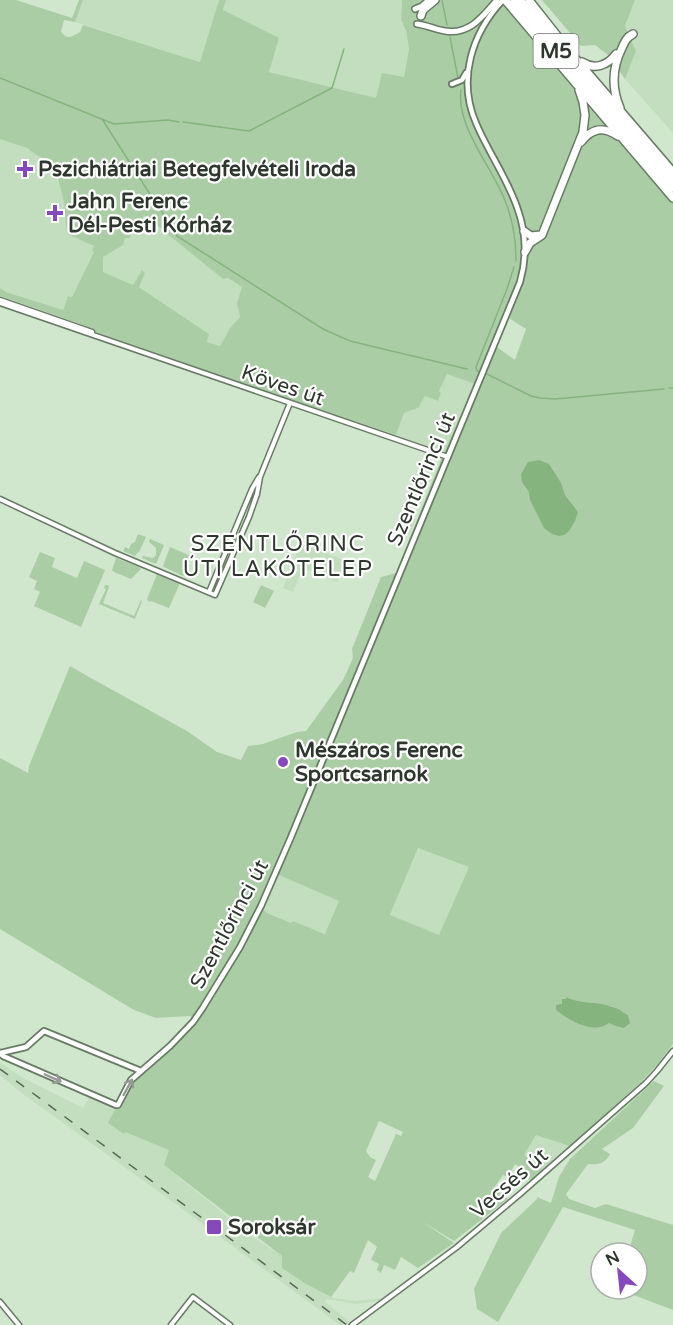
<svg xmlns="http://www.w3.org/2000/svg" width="673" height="1325" font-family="'Varela Round',sans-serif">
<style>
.built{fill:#c2debe}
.green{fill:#abcda5;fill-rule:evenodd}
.water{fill:#85b47f}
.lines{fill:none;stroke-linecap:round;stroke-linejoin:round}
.stream{stroke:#85b47f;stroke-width:1.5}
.tertiary-casing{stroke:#677b64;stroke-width:7}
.secondary-casing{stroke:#677b64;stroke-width:8}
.primary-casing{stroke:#677b64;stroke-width:8}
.motorway-casing{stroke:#677b64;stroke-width:10}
.tertiary{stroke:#fff;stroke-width:4}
.secondary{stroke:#fff;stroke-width:4.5}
.primary{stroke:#fff;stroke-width:5}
.motorway{stroke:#fff;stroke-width:7}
.rail{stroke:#596658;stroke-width:1.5;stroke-dasharray:10 10;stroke-linecap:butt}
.oneway{stroke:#969b96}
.poi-dot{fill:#8648bd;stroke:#fff;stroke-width:2}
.labels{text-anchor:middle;stroke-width:4.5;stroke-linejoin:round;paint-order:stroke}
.shield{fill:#fff;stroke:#6d736c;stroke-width:1.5}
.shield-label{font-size:20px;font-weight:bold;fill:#2e372d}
.poi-label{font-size:21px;font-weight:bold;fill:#2e372d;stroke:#fff;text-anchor:start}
.street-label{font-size:21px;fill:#2e372d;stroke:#fff}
.neighbourhood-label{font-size:22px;letter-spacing:1.5px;fill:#2e372d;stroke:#fff}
</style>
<rect width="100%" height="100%" fill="#d0e6cd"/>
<path class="built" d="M83,0H219L201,62L75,22Z
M226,0H402L401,19L406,31L409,49L404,78L376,98L269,72L223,10Z
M635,0H673V133L625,79L636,51L625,26Z
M0,138L122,184L99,242L72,297L68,296L63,310L6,292L0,288Z
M144,214L223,279L228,278L243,287L237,303L240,317L230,328L220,346L207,342L208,333L138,286L145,273L142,270L133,285L103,272V257L125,237Z
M447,373L475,384L444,452L396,435L404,413L418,408L425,396L438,401L439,391Z
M404,514L416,519L409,535L398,531Z
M301,543L346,561L337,582L303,568L293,592L283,588Z
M418,848L469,867L439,936L390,916Z
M279,874L339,901L326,934L293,921L292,924L267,913L263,909Z
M0,1063L25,1079L83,1108L90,1096L116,1107L125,1132L170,1150L164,1165L250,1235L282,1256L306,1284L334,1298L357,1301L382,1298L378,1301L356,1304L326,1299L325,1302L354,1325H340L166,1197L23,1094L0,1075Z
M537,1134L570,1146L543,1169L524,1155Z"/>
<path class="green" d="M0,0H16L72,18L79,0H83L75,22L64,20L61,32C68,40 71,37 80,32L83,25L200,62L219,0H226L223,10L279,38L269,72L376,98L382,73L404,77L409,49L406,31L401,19L402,0H503L673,201V1044L657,1065L643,1080L570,1146L536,1135L524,1155L543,1169L531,1180L514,1175L518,1166L515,1164L508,1177L503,1175L494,1188L508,1199L454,1241L421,1221L454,1243L418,1268L401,1257L395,1270L384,1265L381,1273L377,1270L379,1264L371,1260L377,1247L368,1240L354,1273L350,1271L331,1297L306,1284L282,1268V1256L164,1165L169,1150L125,1132L124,1134L108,1123L116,1107H122L128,1089L133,1080L196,1020L190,1016L156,1018L134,1010L0,929V758L28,773L29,766L70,666L89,677L187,731L217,752L241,760L248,746L263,744L297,732L306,731L343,680L353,658L352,649L381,577L396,573L444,452L475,384L447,374L439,391L441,393L438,401L425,396L418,408L404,413L396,435L99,334L86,326L0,296V288L6,292L63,310L68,296L72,297L94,252L92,251L94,246L67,234L64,202L54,163L38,156L27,148L0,139ZM144,215L223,279L228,278L242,287L237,303L240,317L230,328L220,346L207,342L209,334L139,287L145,273L142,270L133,285L103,272V257L123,245L125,238H130L133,226L139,225ZM509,318L526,329L515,360L497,347ZM418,848L469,867L439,935L390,915ZM279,875L339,901L325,934L293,921L291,923L267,913L263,909ZM379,1121L403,1132L401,1136L396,1134L375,1181L368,1177L376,1160L370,1157L366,1151Z
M542,0H635L625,26L636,51L625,79L608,55L595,45L581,46Z
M138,534L146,537L139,552L137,553L135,556L123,551L125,547L129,549L131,544L135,542Z
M150,539L164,545L156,564L142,558L143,556L153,558L156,555V548L149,542Z
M170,547L191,556L183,576L164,567L163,566Z
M40,552L55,558L52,567L77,578L84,561L105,570L81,627L34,606L40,592L34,589L37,581L29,577Z
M116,558L139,567L141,569L131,579L114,572L112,570Z
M157,574L180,583L169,608L151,601L149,602L147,599Z
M105,585H108L109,587L103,603L134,616L141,600L142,601L135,619L99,604L106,589L104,588Z
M261,585L274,591L265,608L253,602Z
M654,1081L664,1086L633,1128L602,1149L610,1154C605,1164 598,1165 588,1164L566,1194L569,1199L595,1208L606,1204L673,1225V1310L618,1289H637V1253H628L635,1230L563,1207L498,1322L477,1309L474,1289L501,1233L537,1199V1197L551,1203L559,1177L570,1159Z"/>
<path class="water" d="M539,460L549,464L561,483L565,495L578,512L575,521L569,531L564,535L559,536L552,534L544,528L530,500L529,492L522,482L521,474L528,462Z
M566,997C578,1003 588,1002 601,1004C605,1005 617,1008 620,1010C623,1012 625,1014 628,1015L630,1023L624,1028L616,1026L609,1023C593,1035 569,1020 556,1010V1005L562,1004V999H566Z"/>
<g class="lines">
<path class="stream" d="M442,0L447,25
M450,37L458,78
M0,78L114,124L168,120L179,122
M461,90C456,126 491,166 504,198C513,219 516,238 516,261
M102,119L153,199
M183,122L249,131L332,88L344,49
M157,204L177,236L323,329L350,341L467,369
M480,372L477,371L476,367L507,289L514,267
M487,374L531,396L540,398L555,399L664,389
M669,388H673"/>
<g class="tertiary-casing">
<path id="tertiary" d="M0,300L92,332
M0,303L448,457
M0,499L115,553L215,595L249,517L257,494L260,477L290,403
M209,592L252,489L259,477
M0,1302L19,1325
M171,1325L193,1297L230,1325
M352,1325L457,1247L520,1194L646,1083L657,1071L673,1051"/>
</g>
<g class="secondary-casing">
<path id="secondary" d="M452,84L462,80L466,73
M0,1053L3,1056L116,1105H118L131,1080L170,1046L193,1022L202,1009L240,947L261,906L291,837L520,282C527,258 526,233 518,210C508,179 488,152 476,123C457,79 472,33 503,0
M0,1053L26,1047L44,1031L141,1071"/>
</g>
<g class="primary-casing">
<path id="primary" d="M415,9L422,6L429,0
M417,24C427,25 436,30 445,31C470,35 483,16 497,0"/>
</g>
<g class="motorway-casing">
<path id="motorway" d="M505,0L673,198
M514,0L613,119L673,188
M520,0L673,181
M529,0L570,52L673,172
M421,16L423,10L435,0
M582,62C594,70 607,66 616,54
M620,108C611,87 612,68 622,48C625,41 627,37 633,34
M581,142C592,128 603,126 618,136
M524,231L531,236L541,235
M525,252L530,243L542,235L583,132L585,115L583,102L579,90"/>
</g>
<use href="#tertiary" class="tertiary"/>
<use href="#secondary" class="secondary"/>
<use href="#primary" class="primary"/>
<use href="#motorway" class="motorway"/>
<path class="rail" d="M0,1069L347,1325"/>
</g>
<defs><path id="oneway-shaft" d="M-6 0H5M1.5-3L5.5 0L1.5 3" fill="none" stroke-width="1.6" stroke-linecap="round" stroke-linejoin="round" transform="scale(1.5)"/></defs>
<g class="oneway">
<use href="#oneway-shaft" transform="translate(53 1078) rotate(24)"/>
<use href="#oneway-shaft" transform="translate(128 1087) rotate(-61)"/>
</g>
<g class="poi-dot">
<path d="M22 160h6v6h6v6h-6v6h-6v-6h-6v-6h6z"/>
<path d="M52 204h6v6h6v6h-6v6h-6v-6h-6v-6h6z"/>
<circle cx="283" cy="762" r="6"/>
<rect x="206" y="1219" width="16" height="16" rx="3"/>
</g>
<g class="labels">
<rect class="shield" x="533.5" y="34" width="45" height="34" rx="4.5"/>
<g class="shield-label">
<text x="556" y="58">M5</text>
</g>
<g class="poi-label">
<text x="38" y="176">Pszichiátriai Betegfelvételi Iroda</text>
<text x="68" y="208">Jahn Ferenc<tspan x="68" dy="24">Dél-Pesti Kórház</tspan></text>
<text x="295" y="757">Mészáros Ferenc<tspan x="295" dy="24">Sportcsarnok</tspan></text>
<text x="228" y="1234">Soroksár</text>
</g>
<g class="street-label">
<text transform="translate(283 385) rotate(19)" y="7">Köves út</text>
<text transform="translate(421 479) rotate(-67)" y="7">Szentlőrinci út</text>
<text transform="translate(229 924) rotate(-62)" y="7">Szentlőrinci út</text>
<text transform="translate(509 1183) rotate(-41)" y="7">Vecsés út</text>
</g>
<g class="neighbourhood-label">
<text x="278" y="551">SZENTLŐRINC<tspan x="278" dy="25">ÚTI LAKÓTELEP</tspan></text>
</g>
</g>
<g transform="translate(619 1271) rotate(333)"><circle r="28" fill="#ffffff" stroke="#abafab" stroke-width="1.5"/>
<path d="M0-4.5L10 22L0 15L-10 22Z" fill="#8648bd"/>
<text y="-9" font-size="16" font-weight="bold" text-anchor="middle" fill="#2e372d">N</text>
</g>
</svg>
